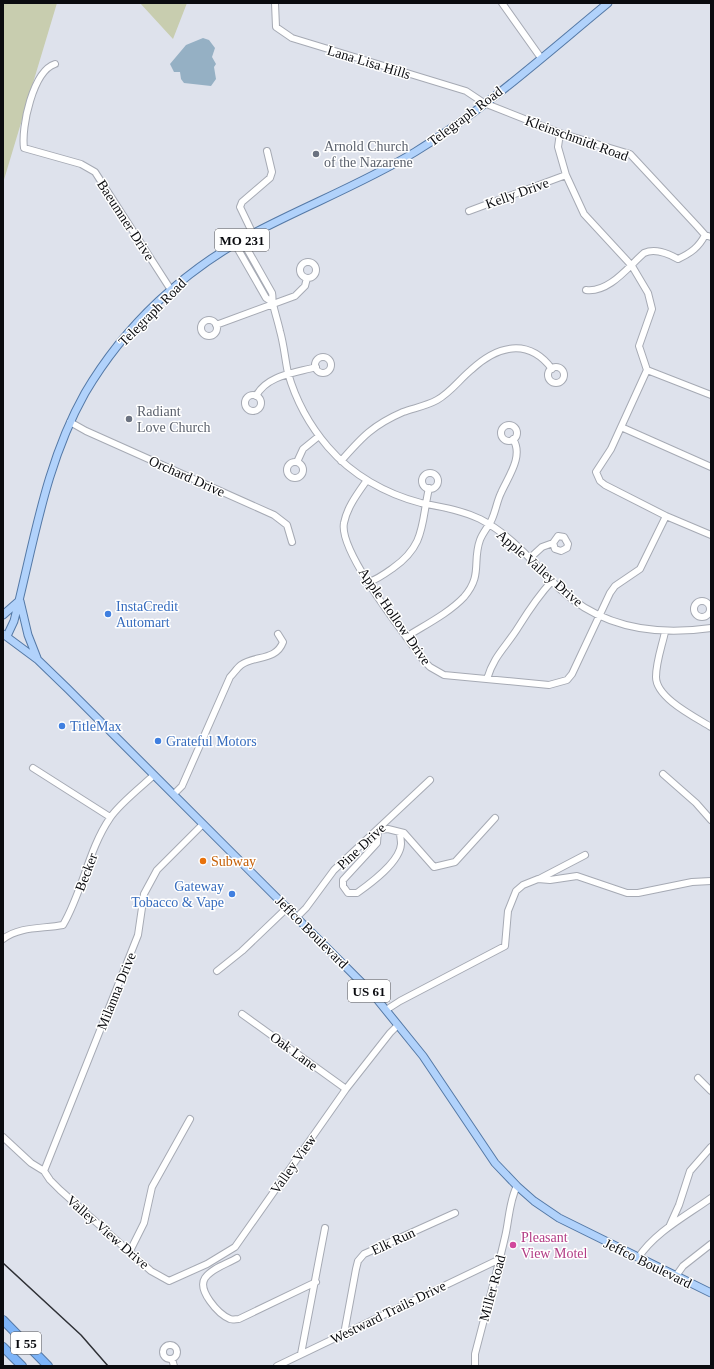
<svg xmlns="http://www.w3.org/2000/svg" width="714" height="1369" font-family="'Times New Roman',serif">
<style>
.green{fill:#c8cdaf}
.water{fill:#95b0c4}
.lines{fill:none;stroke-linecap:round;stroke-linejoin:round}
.minor-casing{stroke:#a6aab4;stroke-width:8}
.major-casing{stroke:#5579a6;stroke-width:9}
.highway-casing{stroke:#5579a6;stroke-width:10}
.minor{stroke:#fff;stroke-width:6}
.major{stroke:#b1d2fb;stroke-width:7}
.highway{stroke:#7db4f8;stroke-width:8}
.rail{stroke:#2f3136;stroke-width:1.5}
.worship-dot{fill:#6b7280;stroke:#fff;stroke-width:1.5}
.shop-dot{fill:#3f7fe0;stroke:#fff;stroke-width:1.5}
.food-dot{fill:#e8710a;stroke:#fff;stroke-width:1.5}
.hotel-dot{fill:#d1479c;stroke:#fff;stroke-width:1.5}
.labels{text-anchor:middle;stroke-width:3;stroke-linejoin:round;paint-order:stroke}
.shield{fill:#fff;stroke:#545457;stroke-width:1}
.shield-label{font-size:13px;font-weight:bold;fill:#0a0b0f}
.street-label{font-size:14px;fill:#0a0b0f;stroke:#fff}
.worship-label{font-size:14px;fill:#5b616d;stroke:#fff;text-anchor:start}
.shop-label{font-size:14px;fill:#366cbe;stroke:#fff;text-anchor:start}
.food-label{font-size:14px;fill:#c56008;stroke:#fff;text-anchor:start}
.hotel-label{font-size:14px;fill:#b23c85;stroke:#fff;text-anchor:start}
</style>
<rect width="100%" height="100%" fill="#dee2ec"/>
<path class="green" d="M3,3H57L3,183Z
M140,3H187L173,39Z"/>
<path class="water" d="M203,38L209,40L215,48L212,57L216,64L214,67L216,79L211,86L184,83L181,79L180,72H174L170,64L186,45Z"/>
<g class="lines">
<g class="minor-casing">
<path id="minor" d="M275,3L276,27L292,38L466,91L484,103L560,133L630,154L697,226L705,235L711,237
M502,3L541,58
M55,64C33,71 21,127 24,148L81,164L95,172L171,290
M560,133L558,147L566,175L584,214L632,266L648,293L652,309L639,346L647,370L611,449L596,472L600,481L605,485L666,516L711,535
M469,211L566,175
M253,234L240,207L242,202L270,178L272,172L267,151
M242,240L272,293C273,297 272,301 273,304C275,313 278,322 280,331C284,345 285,359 288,373C296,401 310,426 328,447C352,475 386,494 421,503C442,507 461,510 480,519C513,536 534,564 560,589C602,628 656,636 711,628
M235,244L266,298L272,302
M300 270a8 8 0 1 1 16 0a8 8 0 1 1-16 0Z
M586,290C609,293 628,267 644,253C655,248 667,253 678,259C691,253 699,247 705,235
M201 328a8 8 0 1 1 16 0a8 8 0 1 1-16 0Z
M216,325L295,296L305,286L307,278
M315 365a8 8 0 1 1 16 0a8 8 0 1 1-16 0Z
M548 375a8 8 0 1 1 16 0a8 8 0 1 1-16 0Z
M647,370L711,395
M245 403a8 8 0 1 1 16 0a8 8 0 1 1-16 0Z
M256,396C267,375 295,373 316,367
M70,422L86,431L274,515L287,525L292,542
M501 433a8 8 0 1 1 16 0a8 8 0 1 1-16 0Z
M621,427L711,467
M341,461C362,437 373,425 403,412C414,408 426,406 437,400C451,392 459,380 471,370C497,346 528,337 552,369
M297,462L303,449L319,436
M287 470a8 8 0 1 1 16 0a8 8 0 1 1-16 0Z
M422 481a8 8 0 1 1 16 0a8 8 0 1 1-16 0Z
M367,480C358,493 347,507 344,523C338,551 406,636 424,661L430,667L444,675L549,685L567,680L572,674L610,593L615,586L640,569L666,516
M530,558L542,547L553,543L558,536L564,537L568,544L567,548L561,551L555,549L553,543
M369,582C378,579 386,573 393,568C426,545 421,523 429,488
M694 609a8 8 0 1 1 16 0a8 8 0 1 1-16 0Z
M665,632C662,646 656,662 656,677C656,698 695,717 711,727
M406,637C425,625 449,613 464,597C483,575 472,562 480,540C483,532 489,526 492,519C496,510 497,501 501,493C508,477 524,456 513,439
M487,679C494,655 507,646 519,626C529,610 539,595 552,581
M33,768L110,817
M663,774L696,803L711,820
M174,794L182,786L230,677C234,673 237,668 241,665C255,655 276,661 283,642L278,634
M400,832C400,836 401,840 401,844C400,862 371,883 357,893H348L343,886V880L377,843L378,830L388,829L404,833L434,867L455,862L495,818
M539,879L585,855
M297,917L306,908L334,870L430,780
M3,939C20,926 43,929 63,925C83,891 88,850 110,818C118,805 142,786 154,775
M217,971L242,951L288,907
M386,1010L400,1001L505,946L508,911L516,891L523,885L538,879L550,880L577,876L627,893H638L692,882L711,881
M242,1014L346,1089
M698,1078L711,1091
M3,1137L31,1163L44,1171
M44,1171L50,1180L60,1190L151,1271L169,1281L207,1264L235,1247L346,1089L390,1033L398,1025
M44,1171L138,935L144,894L157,870L203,824
M670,1225L679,1205L690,1171L711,1147
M130,1251L144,1223L152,1187L190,1119
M237,1258C227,1264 212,1268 205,1278C197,1290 218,1314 230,1319C232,1320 236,1319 239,1319L316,1282
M638,1258C655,1232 686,1216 711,1198
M676,1276L683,1266L711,1244
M344,1334L356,1269L358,1261L364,1254L455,1213
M163 1352a7 7 0 1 1 14 0a7 7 0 1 1-14 0Z
M301,1354L325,1228
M172,1359L174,1366
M277,1366L500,1259
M475,1366V1354C485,1315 496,1276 505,1237C509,1221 509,1201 517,1186"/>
</g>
<g class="major-casing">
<path id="major" d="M20,601L28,635L37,658
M3,615L19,601
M3,634L38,660L68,689L372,993L423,1056L495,1163L517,1186L534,1201L559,1218L711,1293
M7,636L14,621C34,543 45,464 85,393C125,325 184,270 254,233C307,205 364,183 415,152C484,110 546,54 608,3"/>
</g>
<g class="highway-casing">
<path id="highway" d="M3,1320L48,1366
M3,1347L22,1366"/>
</g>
<use href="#minor" class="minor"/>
<use href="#major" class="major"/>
<use href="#highway" class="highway"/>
<path class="rail" d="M3,1263L81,1335L108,1366"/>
</g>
<g class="worship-dot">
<circle cx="316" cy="154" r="4"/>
<circle cx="129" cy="419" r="4"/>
</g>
<g class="shop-dot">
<circle cx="108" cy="614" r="4"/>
<circle cx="62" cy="726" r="4"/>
<circle cx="158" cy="741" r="4"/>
<circle cx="232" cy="894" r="4"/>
</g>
<circle class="food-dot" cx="203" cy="861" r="4"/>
<circle class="hotel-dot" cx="513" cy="1245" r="4"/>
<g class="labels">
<g class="shield">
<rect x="215" y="229" width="54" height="22" rx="3"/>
<rect x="348" y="980" width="42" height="22" rx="3"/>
<rect x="11" y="1332" width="30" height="22" rx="3"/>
</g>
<g class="shield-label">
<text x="242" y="245">MO 231</text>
<text x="369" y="996">US 61</text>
<text x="26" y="1348">I 55</text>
</g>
<g class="street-label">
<text transform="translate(369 62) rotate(17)" y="5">Lana Lisa Hills</text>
<text transform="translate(465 116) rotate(-37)" y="5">Telegraph Road</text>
<text transform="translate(577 138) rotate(20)" y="5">Kleinschmidt Road</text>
<text transform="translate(517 193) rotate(-20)" y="5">Kelly Drive</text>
<text transform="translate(126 220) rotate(57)" y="5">Baeumner Drive</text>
<text transform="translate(152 312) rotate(-45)" y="5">Telegraph Road</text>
<text transform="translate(187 476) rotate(24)" y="5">Orchard Drive</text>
<text transform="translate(540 568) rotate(41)" y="5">Apple Valley Drive</text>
<text transform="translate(395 616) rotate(55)" y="5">Apple Hollow Drive</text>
<text transform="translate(361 846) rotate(-43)" y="5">Pine Drive</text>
<text transform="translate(86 872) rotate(-69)" y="5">Becker</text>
<text transform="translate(312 932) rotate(45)" y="5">Jeffco Boulevard</text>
<text transform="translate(116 991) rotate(-68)" y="5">Milanna Drive</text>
<text transform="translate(294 1051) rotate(36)" y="5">Oak Lane</text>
<text transform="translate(293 1164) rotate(-55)" y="5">Valley View</text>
<text transform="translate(108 1232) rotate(41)" y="5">Valley View Drive</text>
<text transform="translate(393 1241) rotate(-25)" y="5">Elk Run</text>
<text transform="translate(648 1263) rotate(26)" y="5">Jeffco Boulevard</text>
<text transform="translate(492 1288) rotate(-75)" y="5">Miller Road</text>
<text transform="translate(388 1312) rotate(-26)" y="5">Westward Trails Drive</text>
</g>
<g class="worship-label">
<text x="324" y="151">Arnold Church<tspan x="324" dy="16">of the Nazarene</tspan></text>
<text x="137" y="416">Radiant<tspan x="137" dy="16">Love Church</tspan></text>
</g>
<g class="shop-label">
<text x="116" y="611">InstaCredit<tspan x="116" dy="16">Automart</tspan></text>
<text x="70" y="731">TitleMax</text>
<text x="166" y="746">Grateful Motors</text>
<text x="224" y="891" text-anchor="end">Gateway<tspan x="224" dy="16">Tobacco &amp; Vape</tspan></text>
</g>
<g class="food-label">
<text x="211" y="866">Subway</text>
</g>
<g class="hotel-label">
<text x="521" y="1242">Pleasant<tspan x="521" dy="16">View Motel</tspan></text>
</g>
</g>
<rect width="714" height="1369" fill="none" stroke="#0a0b0f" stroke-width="8"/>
</svg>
